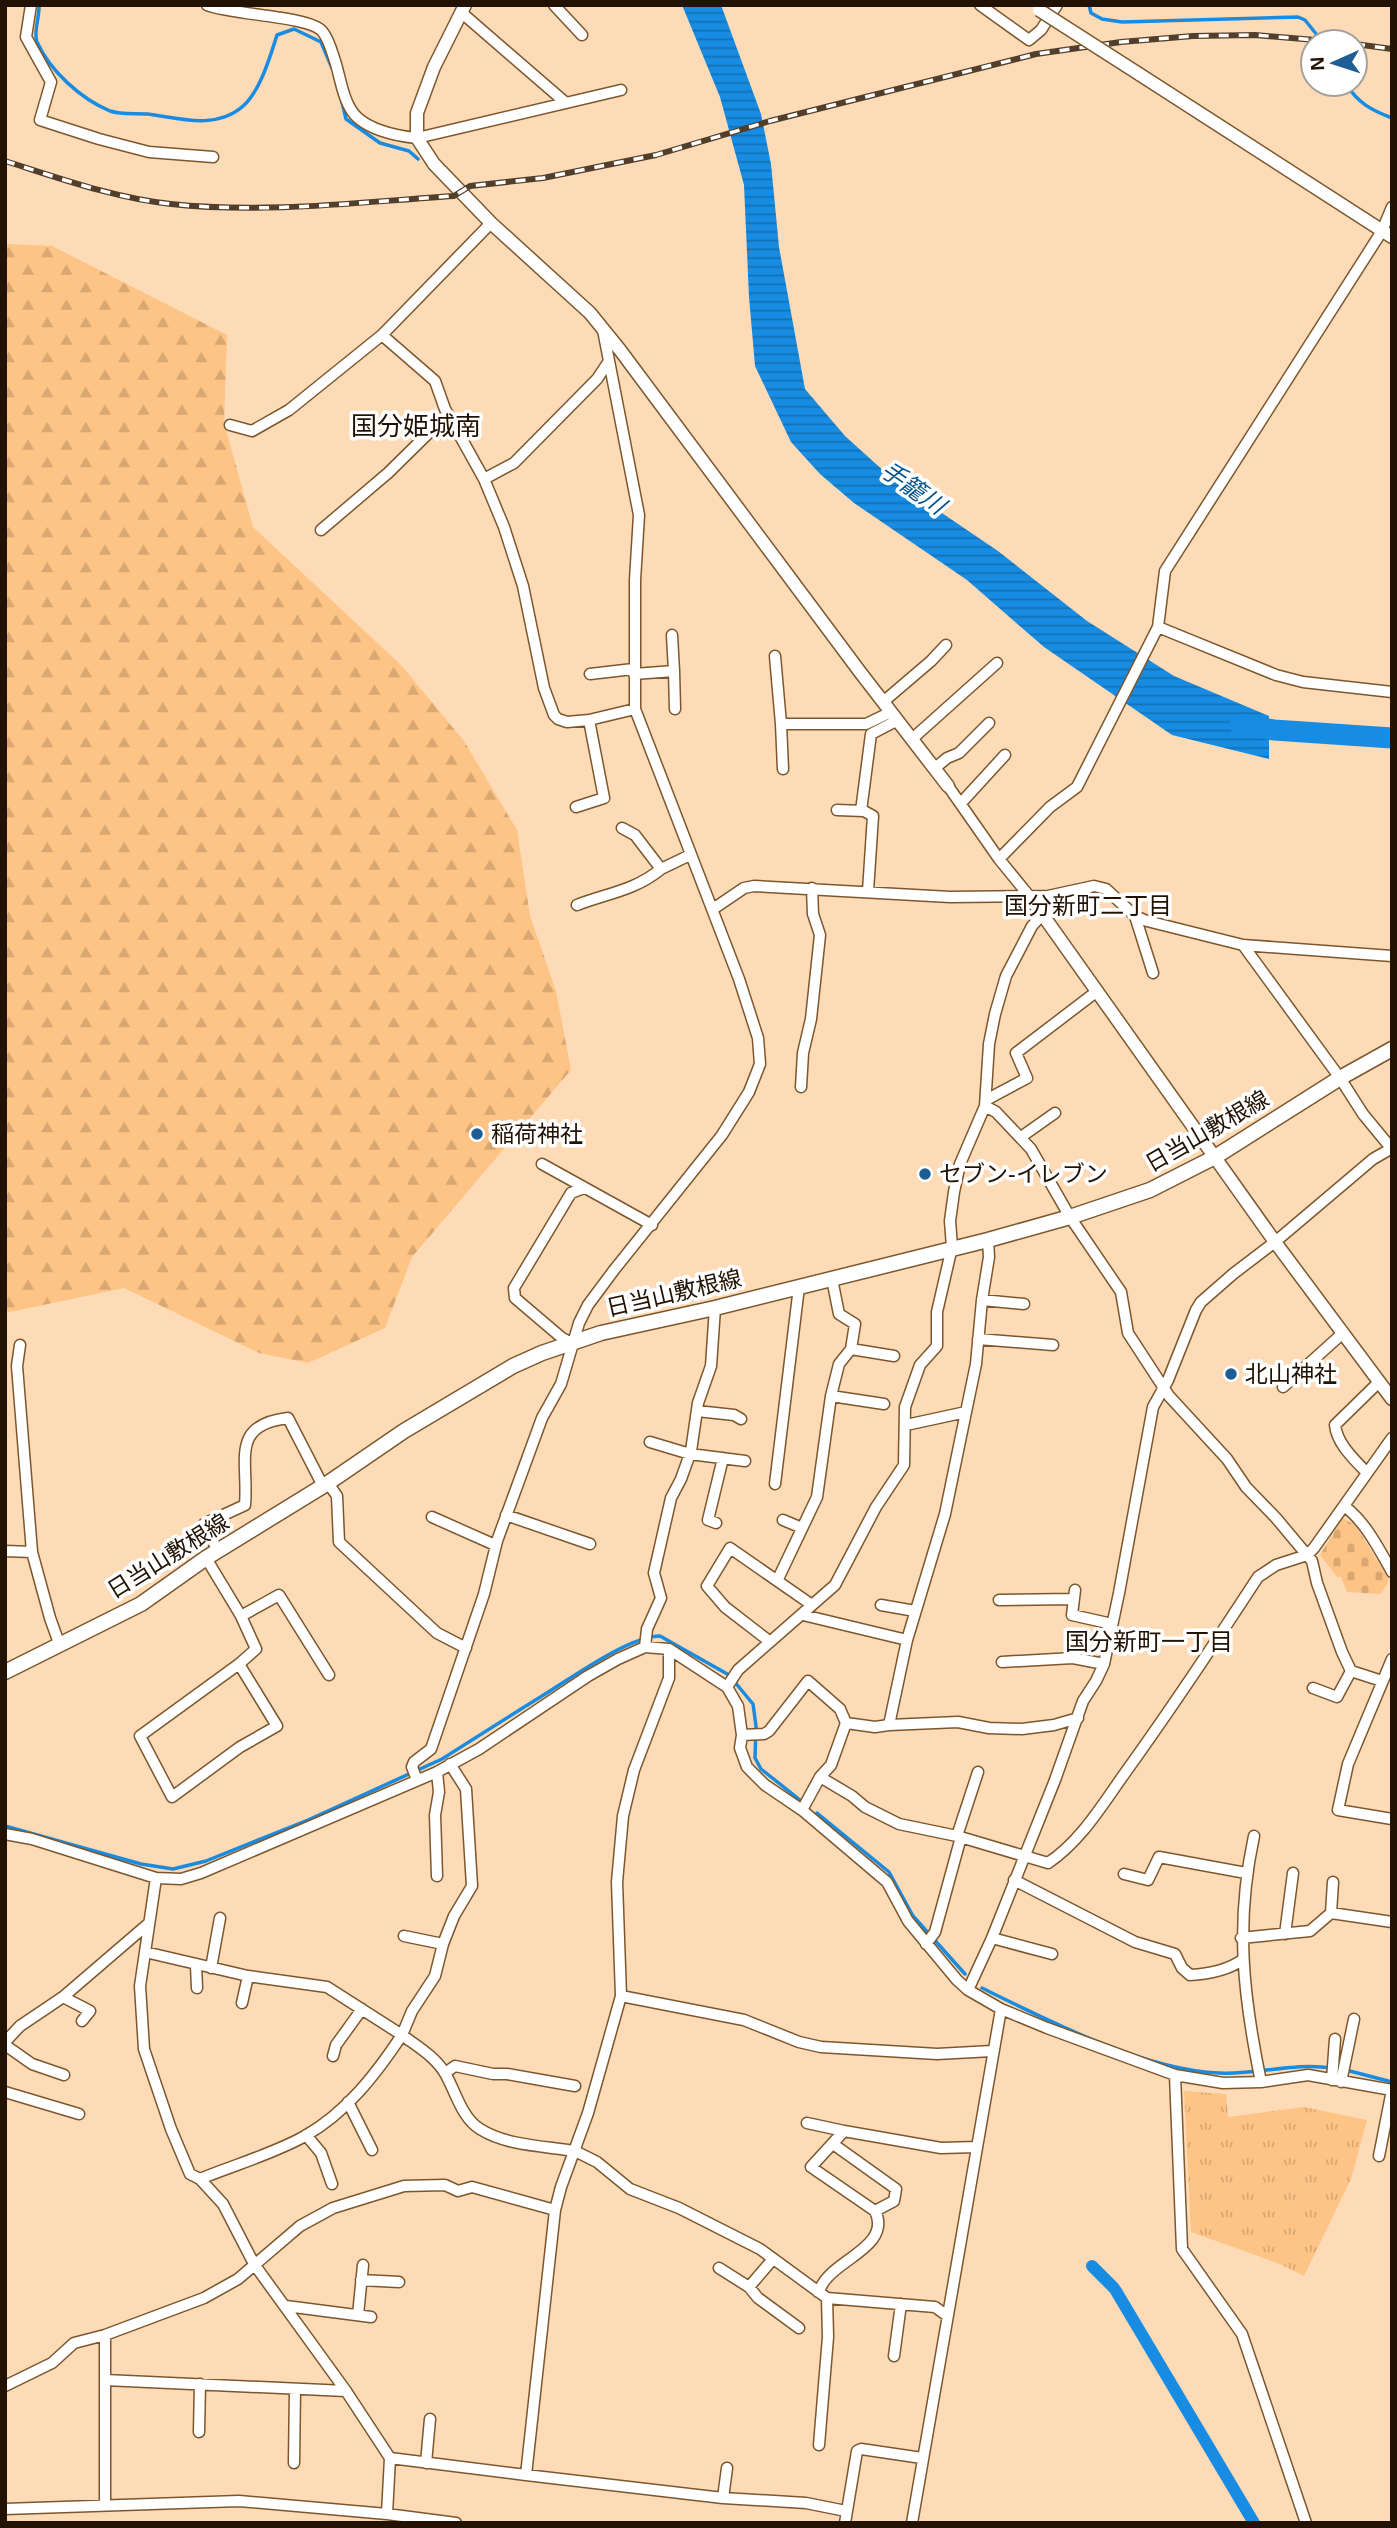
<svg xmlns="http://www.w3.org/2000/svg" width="1397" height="2528" font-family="Helvetica,'Noto Sans JP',sans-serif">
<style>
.grass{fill:url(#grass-tufts)}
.forest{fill:url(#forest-firs)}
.cemetery{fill:url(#cemetery-stones)}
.water{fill:url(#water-rules)}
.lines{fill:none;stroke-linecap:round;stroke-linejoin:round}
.stream{stroke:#178ce2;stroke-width:3.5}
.canal{stroke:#178ce2;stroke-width:12}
.river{stroke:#178ce2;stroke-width:21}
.minor-casing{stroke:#7c572d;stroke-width:13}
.tertiary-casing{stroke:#7c572d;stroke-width:15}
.secondary-casing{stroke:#7c572d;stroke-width:17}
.minor{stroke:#fff;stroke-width:10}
.tertiary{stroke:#fff;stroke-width:12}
.secondary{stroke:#fff;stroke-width:14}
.rail-casing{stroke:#523f2b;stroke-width:6}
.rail{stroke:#fff;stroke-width:3.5;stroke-dasharray:10;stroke-linecap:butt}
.tertiary-bridge-casing{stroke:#7c572d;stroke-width:15;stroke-linecap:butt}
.tertiary-bridge{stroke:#fff;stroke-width:12}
.poi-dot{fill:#1e5e94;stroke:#fff;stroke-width:2.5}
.labels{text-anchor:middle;stroke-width:7;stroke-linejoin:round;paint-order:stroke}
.street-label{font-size:23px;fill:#211203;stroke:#fff}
.poi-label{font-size:23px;fill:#211203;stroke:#fff;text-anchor:start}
.water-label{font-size:24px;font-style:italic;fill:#06548c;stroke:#fff}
.neighbourhood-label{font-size:24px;fill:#211203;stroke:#fff}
.quarter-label{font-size:26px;fill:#211203;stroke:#fff}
</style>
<defs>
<pattern id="grass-tufts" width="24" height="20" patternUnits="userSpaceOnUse" patternTransform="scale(1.75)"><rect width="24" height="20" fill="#fdc485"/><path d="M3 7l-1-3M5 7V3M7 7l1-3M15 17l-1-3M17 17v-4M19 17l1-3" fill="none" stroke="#d9a771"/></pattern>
<pattern id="forest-firs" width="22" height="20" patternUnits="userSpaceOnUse" patternTransform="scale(1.75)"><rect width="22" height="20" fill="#fdc485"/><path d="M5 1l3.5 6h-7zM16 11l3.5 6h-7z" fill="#d9a771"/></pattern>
<pattern id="cemetery-stones" width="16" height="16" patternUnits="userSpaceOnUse" patternTransform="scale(1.75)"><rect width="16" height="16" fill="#fdc485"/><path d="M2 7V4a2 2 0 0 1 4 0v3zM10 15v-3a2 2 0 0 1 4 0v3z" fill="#d9a771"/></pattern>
<pattern id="water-rules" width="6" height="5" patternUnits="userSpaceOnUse" patternTransform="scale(1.75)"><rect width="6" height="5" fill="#178ce2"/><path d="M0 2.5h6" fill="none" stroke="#1471b5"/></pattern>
</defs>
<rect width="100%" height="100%" fill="#fddbb7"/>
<path class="grass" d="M1184,2091L1226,2094L1228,2117L1304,2107L1367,2120L1351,2179L1304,2276L1280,2264L1191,2232Z"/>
<path class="forest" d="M5,244L52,246L227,335L224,423L253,527L401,665L464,741L517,830L530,916L556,991L571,1070L412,1257L385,1328L308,1363L259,1353L124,1288L5,1313Z"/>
<path class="cemetery" d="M1343,1518L1356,1526L1389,1580L1381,1594L1347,1592L1341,1577H1337L1320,1555Z"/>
<path class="water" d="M682,5H721L761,114L771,164L779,247L805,389L845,436L896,482L998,551L1087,621L1174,676L1269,716V759L1172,735L1044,647L967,580L854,503L820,474L791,442L755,366L749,297L744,185L720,97Z"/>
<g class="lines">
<path class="stream" d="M39,5C40,16 33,32 37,42C50,71 81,99 110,111C121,115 136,113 148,114C178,118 215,130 242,107C260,92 270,57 277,35L294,29L321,42L332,68
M1089,5L1091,13L1102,19L1122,22L1298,17L1305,20L1317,35
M1346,84C1358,103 1371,110 1392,118
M342,102L346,119L380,143L409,151L418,159
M817,1813L889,1872L913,1916L965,1974
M5,1826L141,1864L173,1869L206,1861L308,1820L442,1759C475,1738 508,1717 542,1696C570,1679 629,1636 660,1636L729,1675L753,1704L756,1726L755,1758L761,1769L800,1800
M982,1988C1049,2021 1144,2070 1219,2073C1257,2075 1294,2062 1332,2068
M1346,2070L1392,2082"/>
<path class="canal" d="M1092,2266L1114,2288
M1116,2291L1254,2523"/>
<path class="river" d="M1240,725L1274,730L1392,738"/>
<g class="minor-casing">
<path id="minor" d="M31,5L26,37L51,82L40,120L99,139L149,152L213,157
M207,5C232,15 309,16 322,31C329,39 332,52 335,61C340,76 342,95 350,108C361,129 396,136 417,138L621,90
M554,5L582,35
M980,5L1029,40L1041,30L1057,5
M462,13L566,103
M491,223L382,335L435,381L445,409L484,479L504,527L523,586L544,688L554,715L558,719L567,722L589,720L635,709
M230,425L252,431L289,410L382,335
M484,479L514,463L597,379L609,361
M321,530L388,473L448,414
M1158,627L1276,675L1303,682L1392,692
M775,656L781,724
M674,671L675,709
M590,674L633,669
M634,674L674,671L672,635
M883,702L931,661L946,645
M912,739L997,663
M935,768L947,758L959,753L989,723
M783,769L781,724H866L891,712
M948,786L999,859L1030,897
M961,803L1005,755
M576,807L604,798L589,720
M837,810L864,811L873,816L868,891
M861,811L871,734L898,720
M622,828L635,835L661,869L690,855
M999,859L1050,807L1077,787L1158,627L1165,571L1382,231L1392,207
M577,905C608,893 634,891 661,869
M713,909L744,888L754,886L950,897L1048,896L1094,886L1106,889L1135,916L1147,921L1243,945L1340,1078L1363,1114L1391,1148
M1135,916L1153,973
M1243,945L1392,956
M801,1087L803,1053L811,1019L820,935L813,914L812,888
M986,1100L1027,1078L1016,1053L1096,992
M985,1106L996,1112L1031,1149L1070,1217L1121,1292L1128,1333L1169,1396L1227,1459L1246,1487L1276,1518L1312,1561L1317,1583L1342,1652L1351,1671L1382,1681
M1021,1137L1055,1113
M542,1164L652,1225
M982,1300L1024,1304
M978,1339L1053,1345
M573,1344L562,1338L515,1298L514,1288L571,1193L584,1188
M20,1345L17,1366L32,1552L50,1618L60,1646
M851,1349L894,1356
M1283,1387L1343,1333
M831,1396L884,1404
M697,1411L734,1415L741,1419
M906,1425L966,1412
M650,1442L690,1454L745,1461
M1367,1473C1354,1459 1337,1444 1335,1425L1379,1382
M328,1483L337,1496L339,1542L437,1633L466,1648
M775,1484L799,1287
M1344,1506C1365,1521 1379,1549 1392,1572
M506,1515L590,1544
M432,1517L495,1545
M783,1520L802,1528
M716,1523L708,1520L723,1458
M5,1551L32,1552
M218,1551L204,1524L245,1505C249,1461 229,1425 288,1418L323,1486
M206,1558L241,1616L256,1649L239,1664L140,1736L172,1797L240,1747L277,1726L239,1664
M778,1579L817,1497L831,1396L839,1364L851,1349L855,1324L839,1314L832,1279
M1075,1590L1072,1615L1112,1624
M999,1600L1074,1599
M881,1605L915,1611
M803,1615L907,1640
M241,1616L279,1595L329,1675
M769,1641L725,1607L707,1586L730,1548L812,1605
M645,1647L647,1629L661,1598L654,1573L671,1498L681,1479L691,1451L698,1403L711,1366L715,1308
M1392,1659L1348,1764L1338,1810L1392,1819
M1002,1662L1073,1658L1104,1664
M727,1687L738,1670L835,1585L876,1507L904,1465L905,1407L920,1365L937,1346V1312L952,1247L950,1221L954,1192L960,1164L985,1106L989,1044L995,1014L1006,976L1018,953L1032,926L1042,915
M1313,1688L1337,1697L1351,1671
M846,1723L875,1727L889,1725L907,1640L945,1514L966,1412L976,1364L982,1300L989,1257L988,1240
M889,1725L958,1722L989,1728L1022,1729L1054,1725L1078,1718
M742,1735L764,1734L769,1731L808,1681L840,1709L846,1723L831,1765L820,1777L802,1810
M820,1777L852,1796L865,1807L899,1824L957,1836L1048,1863C1081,1841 1102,1805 1125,1773C1171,1709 1215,1643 1258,1577L1276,1565L1307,1555L1314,1548L1392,1438
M417,1780L412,1767L414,1762L431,1749L484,1594L497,1541L542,1418L561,1384L579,1323L588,1305L614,1270L722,1135L749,1092L760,1064L758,1038L739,979L635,709V580L639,515L603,330
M5,1834L32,1839L156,1878L181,1879L201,1873L437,1772L479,1749L588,1676L618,1659L645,1647L669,1649L727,1687L738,1706L742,1735L740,1748L747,1767L765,1785L802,1810L887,1882L908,1921L957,1980L968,1990L1001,2009L1047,2028L1175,2075L1223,2083L1261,2082L1308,2075L1392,2090
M957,1836L978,1772
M1254,1836C1235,1924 1243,1995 1261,2082
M1124,1874L1148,1880L1159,1857L1246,1873
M437,1876L435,1815L439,1792L437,1772
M156,1878L140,1986L144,2049L171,2129L190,2174L200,2179L223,2204L254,2264L346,2391L390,2458L387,2514
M1014,1880L1135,1942L1175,1954L1182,1968L1190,1975C1208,1974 1228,1970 1242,1960
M1331,1913L1333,1882
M1285,1934L1293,1873
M992,1938L1052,1954
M1241,1938L1310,1931L1331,1913L1392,1922
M443,1944L454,1916L472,1886L466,1789L450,1764
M926,1944L935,1932L961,1837
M145,1952L248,1976L327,1987L402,2035L412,2011L435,1976L443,1944L404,1936
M196,1965L197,1988
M211,1968L220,1918
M968,1990L992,1938L1055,1780L1083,1701L1096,1681L1104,1664L1119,1593L1153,1407L1168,1380L1196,1310L1201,1302L1233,1274L1275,1242L1373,1159L1392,1148
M621,1996L744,2020L799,2042L821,2047L937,2054L992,2051
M63,1997L90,2011L82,2021
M242,2003L248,1976
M5,2042L20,2026L63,1997L148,1924
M5,2045L32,2064L64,2075
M333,2056L336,2045L362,2009
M445,2073L455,2066L493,2074H507L575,2086
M1175,2075L1182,2249L1242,2334L1306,2523
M1332,2080L1335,2039
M1341,2082L1354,2019
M5,2092L79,2114
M348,2102L372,2150
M807,2123L844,2131L811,2167L875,2211C891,2243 843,2258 827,2278C823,2282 821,2287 818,2292
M844,2131L941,2148L976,2147
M306,2135L321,2153L332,2184
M833,2144L896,2189L894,2201L875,2211
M1379,2156L1392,2090
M200,2179C234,2165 273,2154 305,2136C347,2112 376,2074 402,2035C418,2047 436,2057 446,2075C456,2093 462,2118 480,2129C507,2146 544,2146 575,2151L597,2162L630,2189L679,2208L760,2249L827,2298L935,2307L946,2315
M719,2268L749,2287L773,2259
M361,2280L399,2282
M749,2287L758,2298L799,2328
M286,2306L371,2317
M358,2315L363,2265
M894,2356L901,2304
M105,2380L346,2391
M5,2386L52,2363L74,2343L105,2335L204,2298L238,2279L300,2226L333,2208L404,2186L445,2185L458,2191L472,2187L555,2210
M199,2432L200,2384
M819,2445L828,2337L827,2298
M390,2458L526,2475L555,2210L561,2187L588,2113L621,1996L617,1882L623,1816L634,1770L669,1678V1649
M294,2463L295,2389
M426,2463L430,2419
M526,2475L723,2498L806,2503L846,2511
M723,2498L727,2468
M105,2506V2335
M5,2509L239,2501L387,2514L456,2523
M845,2523L857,2451L861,2449L922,2458
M912,2523L1001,2009"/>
</g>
<g class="tertiary-casing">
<path id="tertiary" d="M465,5L434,67L417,113V138L434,164L491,223L590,313L620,350L860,672L948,786
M1139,74L1392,237
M1030,897L1275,1242L1392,1399"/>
</g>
<g class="secondary-casing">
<path id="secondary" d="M5,1672L141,1604L206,1558L328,1483L404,1431L513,1366L542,1353L601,1333L715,1308L988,1240L1070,1217L1150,1190L1215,1157L1340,1078L1392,1049"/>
</g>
<use href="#minor" class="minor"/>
<use href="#tertiary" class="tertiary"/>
<use href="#secondary" class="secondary"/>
<g class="rail-casing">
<path id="rail" d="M1355,44L1392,49
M5,161C59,178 114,198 171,204C265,214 360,202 454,196L470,186L543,178L656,155L770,121L1036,54L1121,42L1193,36L1255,35L1340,42"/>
</g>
<use href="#rail" class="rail"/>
<g class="tertiary-bridge-casing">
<path id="tertiary-bridge" d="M1039,10L1139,74"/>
</g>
<use href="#tertiary-bridge" class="tertiary-bridge"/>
</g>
<g class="poi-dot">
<circle cx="477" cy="1134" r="7"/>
<circle cx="925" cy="1174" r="7"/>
<circle cx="1231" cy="1374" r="7"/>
</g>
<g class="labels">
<g class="street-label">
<text transform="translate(1207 1131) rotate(-30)" y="8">日当山敷根線</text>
<text transform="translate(674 1293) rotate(-13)" y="8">日当山敷根線</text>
<text transform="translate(168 1556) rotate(-32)" y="8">日当山敷根線</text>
</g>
<g class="poi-label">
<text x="491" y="1142">稲荷神社</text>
<text x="939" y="1182">セブン-イレブン</text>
<text x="1245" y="1382">北山神社</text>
</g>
<g class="water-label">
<text transform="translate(913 488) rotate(35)" y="8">手籠川</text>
</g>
<g class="neighbourhood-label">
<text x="1088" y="914">国分新町二丁目</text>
<text x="1149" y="1650">国分新町一丁目</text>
</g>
<g class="quarter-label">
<text x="416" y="435">国分姫城南</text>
</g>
</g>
<rect width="1397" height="2528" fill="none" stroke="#211203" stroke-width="14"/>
<g transform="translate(1334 63) rotate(267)"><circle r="33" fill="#ffffff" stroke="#a6a09a" stroke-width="2"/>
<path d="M0-5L12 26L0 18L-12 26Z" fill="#1e5e94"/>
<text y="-10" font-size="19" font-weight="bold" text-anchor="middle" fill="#211203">N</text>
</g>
</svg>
